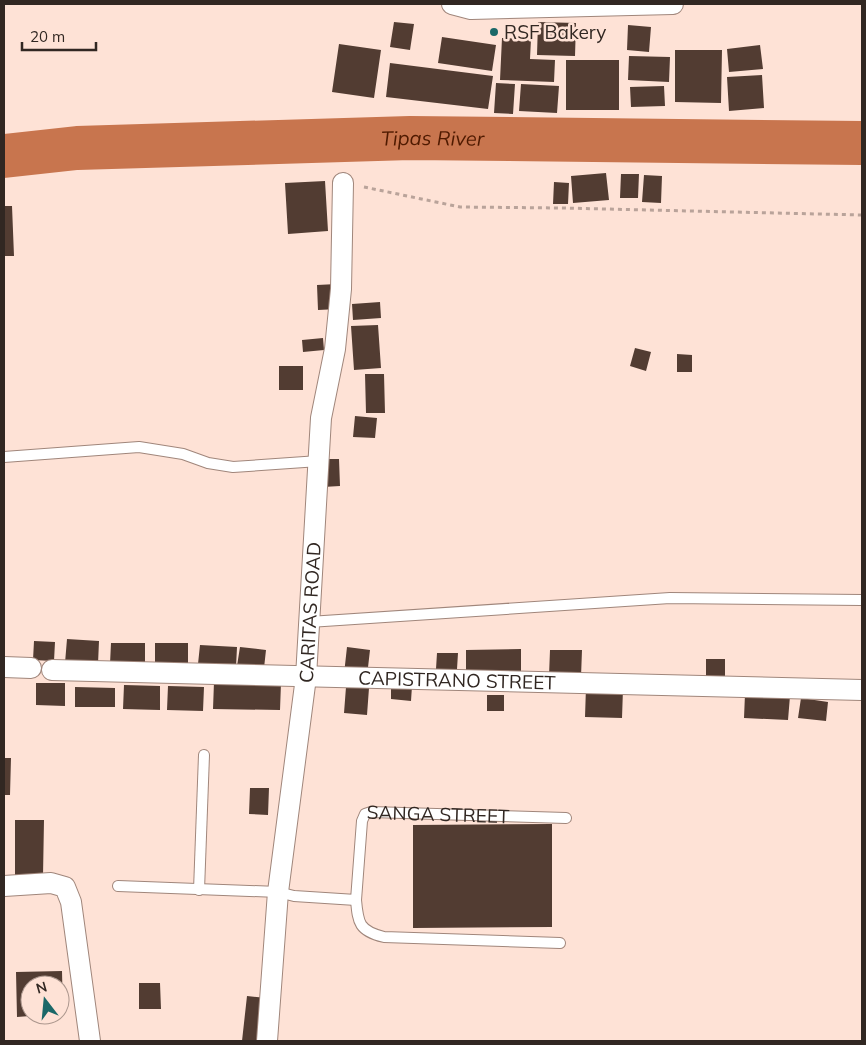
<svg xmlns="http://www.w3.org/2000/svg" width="866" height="1045" font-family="Mulish,sans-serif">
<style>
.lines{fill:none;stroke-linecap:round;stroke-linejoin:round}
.river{stroke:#c8754e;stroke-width:44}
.building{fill:#523c32}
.service-casing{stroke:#a0867b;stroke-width:12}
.minor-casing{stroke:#a0867b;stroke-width:22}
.path{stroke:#b9a39a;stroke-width:3;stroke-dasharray:4 4;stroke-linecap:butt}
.service{stroke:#fff;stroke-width:10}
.minor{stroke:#fff;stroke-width:20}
.poi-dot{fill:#1b6868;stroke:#fee2d6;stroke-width:2}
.labels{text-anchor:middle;stroke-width:5;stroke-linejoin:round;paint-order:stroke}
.poi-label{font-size:19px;fill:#312722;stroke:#fee2d6;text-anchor:start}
.street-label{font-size:19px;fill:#312722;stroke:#fee2d6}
.water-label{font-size:20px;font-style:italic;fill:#4f1a00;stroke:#fee2d6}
</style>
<rect width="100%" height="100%" fill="#fee2d6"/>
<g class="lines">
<path class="river" id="s1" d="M4,156L77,148L410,138L862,143"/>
</g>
<path class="building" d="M394,22L414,24L410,50L390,47Z
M538,22L576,23L575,56L537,55Z
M628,25L651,27L649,52L627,50Z
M442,37L496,45L492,71L438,63Z
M502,38L531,39L530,59L555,60L554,82L500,80Z
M339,44L381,50L374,98L332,92Z
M760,45L763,69L729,72L727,49Z
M675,50H722L721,103L675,102Z
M629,56L670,57L669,82L628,80Z
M566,60H619V110H566Z
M390,63L493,76L488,109L386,97Z
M762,75L764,108L729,111L727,77Z
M496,83L515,84L513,114L494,113Z
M521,84L559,86L557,113L519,111Z
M664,86L665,106L631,107L630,87Z
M606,173L609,200L573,203L571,176Z
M621,174H639L638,198H620Z
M644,175L662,176L661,203L642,202Z
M325,181L328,231L288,234L285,183Z
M554,182L569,183L568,204H553Z
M4,206H12L14,256H4Z
M337,284L338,309L318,310L317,285Z
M380,302L381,318L353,320L352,304Z
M378,325L381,368L354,370L351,326Z
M323,338L324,350L303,352L302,340Z
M635,348L651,352L646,371L630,366Z
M677,354L692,355V372H677Z
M279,366H303V390H279Z
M365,374H384L385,413H366Z
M355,416L377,418L375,438L353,437Z
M323,459H339L340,486L323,487Z
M67,639L99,641L98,664L65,663Z
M34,641L55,642L54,661L33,660Z
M111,643H145V664H110Z
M155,643H188V665H155Z
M200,645L237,647L236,667L198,664Z
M240,647L266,650L264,668L237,666Z
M347,647L370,650L367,676L344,674Z
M521,649V674H466V650Z
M550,650H582L581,677L549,676Z
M437,653H458L457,669H436Z
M706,659H725V679H706Z
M214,682L281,683L280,710L213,709Z
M36,683H65V706L36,705Z
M124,685L160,686V710L123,709Z
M391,685L412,686L411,701L391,699Z
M168,686L204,687L203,711L167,710Z
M75,687L115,688V707H75Z
M346,687L369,688L367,715L344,713Z
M586,687L623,689L622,718L585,717Z
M745,694L790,696L788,720L744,718Z
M487,695H504V711H487Z
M801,698L828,702L826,721L798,718Z
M4,758H11L10,795H4Z
M250,788H269L268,815L249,814Z
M15,820H44L43,876H15Z
M552,824V927L413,928V825Z
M62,971L63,1015H60V985H30V1016L17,1017L16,972Z
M139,983H160L161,1009H139Z
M247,996L267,998L262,1041H242Z"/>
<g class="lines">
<g class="service-casing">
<g id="service">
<path d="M4,457L139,447L183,454L208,463L233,467L319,461"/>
<path d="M309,622L670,598L862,600"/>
<path id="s2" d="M118,886L278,892L294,896L356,900L362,821L365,814L371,812L566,818"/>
<path d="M199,890L204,755"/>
<path d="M356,900C358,923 359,931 384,937L560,943"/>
</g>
</g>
<g class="minor-casing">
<g id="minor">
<path d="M452,4L471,9L673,4"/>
<path d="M4,667L31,668"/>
<path id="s3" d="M52,670L862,690"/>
<path d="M4,886L51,883L65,887L71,902L90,1041"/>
<path id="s4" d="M267,1041L278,892L306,677L321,418L335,349L341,289L343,183"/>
</g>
</g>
<path class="path" d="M364,187L460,207L562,208L862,215"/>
<use href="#service" class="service"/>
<use href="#minor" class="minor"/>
</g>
<circle class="poi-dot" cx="494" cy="32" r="5"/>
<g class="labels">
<g class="poi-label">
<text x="504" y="39">RSF Bakery</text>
</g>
<g class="street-label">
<text dy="7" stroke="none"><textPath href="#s4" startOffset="431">CARITAS ROAD</textPath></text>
<text dy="7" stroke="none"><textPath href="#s3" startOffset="405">CAPISTRANO STREET</textPath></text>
<text dy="7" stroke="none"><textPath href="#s2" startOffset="399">SANGA STREET</textPath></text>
</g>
<g class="water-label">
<text dy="7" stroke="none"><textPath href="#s1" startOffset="429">Tipas River</textPath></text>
</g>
</g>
<rect width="866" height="1045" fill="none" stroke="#312722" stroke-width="10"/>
<g transform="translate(45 1000) rotate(344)"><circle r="24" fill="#fee2d6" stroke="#ac978e"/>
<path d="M0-4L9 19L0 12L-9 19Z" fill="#1b6868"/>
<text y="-8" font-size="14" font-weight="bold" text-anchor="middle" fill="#312722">N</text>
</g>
<path d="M22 42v8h74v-8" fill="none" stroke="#312722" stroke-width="2.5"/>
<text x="30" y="42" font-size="15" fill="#312722" stroke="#fee2d6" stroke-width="4" paint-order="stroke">20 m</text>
</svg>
